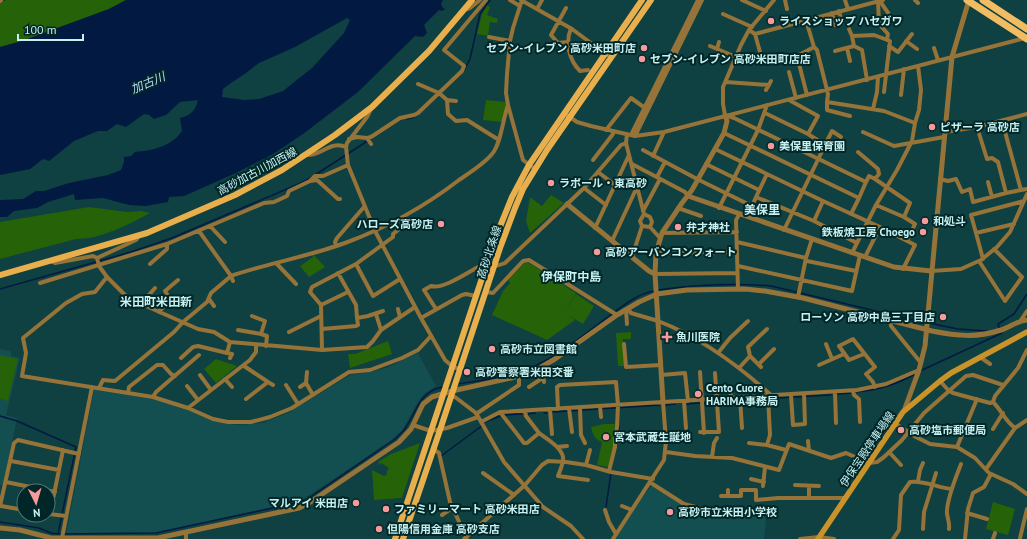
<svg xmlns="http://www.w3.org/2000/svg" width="1027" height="539" font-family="'PT Sans','Noto Sans JP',sans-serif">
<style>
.built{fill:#134e50}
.green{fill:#266207}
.water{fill:#021a41;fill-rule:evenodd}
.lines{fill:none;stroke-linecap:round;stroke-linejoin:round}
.stream{stroke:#021a41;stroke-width:1.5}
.minor{stroke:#967339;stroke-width:4}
.tertiary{stroke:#967339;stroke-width:5}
.secondary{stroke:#ca932a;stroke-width:5.5}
.primary{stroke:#e8af4c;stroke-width:6}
.trunk{stroke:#f2bc62;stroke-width:7}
.poi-dot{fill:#f59b9d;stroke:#002627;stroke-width:1.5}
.labels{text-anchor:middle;stroke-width:4;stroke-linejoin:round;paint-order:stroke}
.poi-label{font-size:11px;font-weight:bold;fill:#c7f0f1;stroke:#002627;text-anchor:start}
.street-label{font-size:11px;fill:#c7f0f1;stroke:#002627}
.water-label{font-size:12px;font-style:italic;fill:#b8d4fe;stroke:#002627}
.neighbourhood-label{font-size:12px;font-weight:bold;fill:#c7f0f1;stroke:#002627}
</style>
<rect width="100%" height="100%" fill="#0f4042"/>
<path class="built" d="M0,349L11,351V356L20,358L6,415L17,418L3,486L0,485Z
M418,353L436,386L424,394L419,400L402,431L390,441L325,485L300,501L156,533L66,534L94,390L98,389L156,400L181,407L212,420L230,424L238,425L263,423L290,412L350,375L370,372L386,368Z
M653,486L684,505L711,513L713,510L727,508L767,511L764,539H616L625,521L650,487Z"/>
<path class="green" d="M7,0H126L109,9L22,41L0,47V2Z
M487,5L490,7L487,15L498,19L497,23L490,22L488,36L477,34L482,14Z
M486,100L506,102V106L503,122L483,120Z
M551,195L564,203L530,233L526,221L530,197L542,206Z
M89,207L127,212L141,211L150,213C128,225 101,239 76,239L0,259V222Z
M312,253L325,267L309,277L300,266L313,257Z
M524,263H529L576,293L564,313L576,294L594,306L583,324L568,315L575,320L547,340L492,315L503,291L510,283L508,280Z
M631,332V339H623L624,366H618L616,333Z
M388,341L392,354L350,368L348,354H355Z
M0,355L18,359L8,401L0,399Z
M216,359L237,366L236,367L216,383L204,369Z
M604,424H615L613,439L614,448L608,467L597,465L602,442C594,439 593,435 591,427Z
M420,443L402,498L374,500L372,470L384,476L387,474V471L389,468L381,463L380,465L378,462L391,454Z
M993,502L1015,509L1008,535L986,529Z"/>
<path class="water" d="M126,0H443L441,4L442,7L445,9L442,11L439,10L424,25L427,33L423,37L415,36L358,92L303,134L273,154L236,173L184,196L169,197L168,202L146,206L129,205L103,198L75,200L74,194L48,202L37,208L14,211L7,217H0V200L23,199L36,191H44L69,183L108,175L121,170L124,162V157L131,156L135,152C153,150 171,147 182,131L180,118C190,116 196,110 198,100L180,102L166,115L154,119L149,115L144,114L126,127L117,124L107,131H98L74,141L49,161L43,159L30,169L0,175V47L22,41L109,9ZM347,18L350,20L344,33L312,68L283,91L259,99L244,100L222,97L223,89L228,85L246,73L259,63L295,47Z"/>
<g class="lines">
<path class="stream" d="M464,70L470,59L480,14L490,0
M407,119L414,117
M315,175L372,138
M0,289L131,252L172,238L301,183L312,177
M658,290C695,285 734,283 771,286L926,323
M929,323L958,329L987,331
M1000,330L998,324L1014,314L1027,294
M920,371L1002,333
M457,384C483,380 513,377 537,365C564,352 588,331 612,314C624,305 639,293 654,291
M856,392C876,390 898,384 915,374
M837,394L852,393
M741,400L831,395
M729,401L738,400
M704,403L714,402
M686,404L700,403
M666,405L675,404
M553,412L660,405
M544,413H547
M528,414L535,413
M505,415L522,414
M0,416L17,421L76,447L58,534L156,533L296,503L306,500L395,439C398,436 401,433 404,430C417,412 419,391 443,387
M485,422L500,416
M618,434L619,427L618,425
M441,456L483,425
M606,507L611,473
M0,522L39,528L51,533L58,534"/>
<path class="minor" d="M510,0L520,6
M521,0L572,29L607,55
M522,0L513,28L510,41L507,74L506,93L508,105L523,160L535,169
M742,0L766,11
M774,0L749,30L741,45L723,87V104L725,115L734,118L866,182L869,176L875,179L910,203L904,217
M785,0L787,9
M845,0L848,9
M915,0L918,3
M0,1L1,0
M878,1L879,24L888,34L887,40
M880,1L895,23
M566,8L551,35L558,43L567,42
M537,9L542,0
M464,10L470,8L480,0
M839,11L842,23
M832,13L835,25
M723,14L752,27
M806,20L814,47L817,50L828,94L827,102L884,111L915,123
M571,28C565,43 569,60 580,71L588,70
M849,29L852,36L874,35L890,41L884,92
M749,30L755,34L883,0
M755,34L763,63
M489,37L510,41
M906,41L917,49
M710,46L736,57
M854,46L862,50L867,80
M889,46L898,52L912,34
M847,48L850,61
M934,48L938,60
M717,49L719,42
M835,51L854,46L852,36
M797,56L807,95
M786,62L814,47
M789,72L796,98
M726,82L769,85
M418,84L439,93L447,100L456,101
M766,90L771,81
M901,95L904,69
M447,100L448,114L456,121L467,120L499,140
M789,100L818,116L808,134
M827,102V110L850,116
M371,109L367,117L347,143L346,147L348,165L375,231L421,318L445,360L453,367L460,369
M873,109L877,92L878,77
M564,113L577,122L591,126L635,136L664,132L1025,38
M765,113L808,134L825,145L784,230
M1002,121L1021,190L1027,189
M977,127L987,159L992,158L998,162L1006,193L1021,190
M606,130L631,98L645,108
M863,132L894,146L944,137
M945,132L977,127L1027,114
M724,133L859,198L866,182
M627,134L626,143L644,214L650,217L652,222L650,227L660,238
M631,135L698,0
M635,136L702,0
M367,138L371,137L400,118L414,115L418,113L462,71L464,66L463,65L444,50L486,0
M349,139L357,137L367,138L371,144
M825,145L832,131L841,137
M715,149L823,201L880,227L915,245L903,269
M643,150L697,179L752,206L756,197
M858,152L878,169L879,174L875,179
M307,155C322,156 330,140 346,147
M653,156L664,132
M593,160L613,134V131
M632,164L685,192L688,196
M706,164L759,190
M767,174L756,197L814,221L823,201
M657,177L665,162
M940,179L948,181L956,179L962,192L970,189L973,202L1006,193
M310,181L317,180L338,199H340
M988,182L992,197
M615,185L629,155
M584,188L606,205
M876,205L904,217L915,224L907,241
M678,208L701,216
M719,208L758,130L767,105
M643,211L660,179
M644,214L640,221L642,226L650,227
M851,214L859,198
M814,221L857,243
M1014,224L976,233L971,215L1024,201
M210,226L225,242
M595,228L615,185L598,172
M199,231L231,276C268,263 307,257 345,243C386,228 424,207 459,180C469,173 484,164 492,154C501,144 503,118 508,105
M662,233L737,232
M976,233L983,259
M139,236L136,240L97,258L99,266L107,277L128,298L198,329L214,332L230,342L322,350L367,347L373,341L381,330L415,307
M612,241L637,187
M737,242L806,258
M336,246L335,242L337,238L364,207
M656,253L737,252
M852,253L876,205L897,170L912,141L915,123L919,110L921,90L918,66
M632,257L642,226
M865,257L880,227
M51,261L55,263L93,256L97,258
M807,261L856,271
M979,261L1005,301L1022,277L994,249
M276,263L296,284
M150,264L167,249V244
M356,264L373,296L400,279
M738,266L852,291L860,255
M931,271L961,269L981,260L997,247L1010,232L1027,194
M338,273L356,305L357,318L368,316L383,311
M655,274L737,273
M107,277L95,292L82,294L66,303L23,338L26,353L22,376L153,397L188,408L213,419L228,422H251L270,417L292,408L349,372L370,370L402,358L418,350L431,336
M40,283L167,244L264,203L274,202L287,196L289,191L310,181L315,176H323L348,165
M738,289L736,220L739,215
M486,292L493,293L523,261L529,260L617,315
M798,297L806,258L812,239
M209,299L214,306
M141,304L155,288
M321,305L348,292
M398,309L400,317
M436,309L424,290L431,286C442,290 467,273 478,267C485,269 498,266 505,263L584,188L621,145L626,143
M628,309L631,313C640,316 649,318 658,321C700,337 738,365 772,396
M626,310L627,324
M159,312L170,299L165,291L178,280
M376,314L381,330
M252,316L265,321L261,334L267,336L266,346
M421,318L462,295L466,294L476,296
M890,320L891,326L921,363
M1021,320L1027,311
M322,329L356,326L358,325L357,318
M238,330L261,334
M289,332L321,316
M624,344L626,367L661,365
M826,344L832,359
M322,350L321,305L310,292L312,287L356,264L393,237V234L403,226L399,219
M227,353L232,354L230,358
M718,353L730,338L748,321
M864,354L849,360L839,346L853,339L875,367L866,374L873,382L875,387
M750,356L761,367
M980,357L990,364
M181,358L193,347L198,346L227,353L230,342
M759,364L774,349
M819,365L844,354
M244,366L268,382L273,385
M540,368L543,373L544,382
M739,368L750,356L748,347L767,329
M307,372L306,383L313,395
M700,372L704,433
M200,375L211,390
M661,375L685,373L688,401
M225,379L232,387
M940,381L949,391L953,393L990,403L993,402C1002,411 1005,421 1015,428
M286,385L298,404
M187,386L198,400
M300,387L306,383
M529,387L544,377
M730,387L731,398
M99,388L103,380L115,381L174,332L183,322L207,302L211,293L231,276L233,281
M853,391L854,395L859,399L860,422
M835,392L836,423
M128,393L129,387L157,365H163L171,374L175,376
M791,395L793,425L805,424L804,394
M153,397L156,392L199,355
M450,397H455L476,413L504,462L543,507L571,526L583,539
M740,398L742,428
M246,399L268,382
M684,401L686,428
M993,402L995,396L1018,368L1027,350
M600,406L601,417
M188,408L250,360L256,352V345
M569,408L572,432
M580,408L581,435L585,443
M558,409L557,387L560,385L616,382L618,405L617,427L615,439V447L609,471
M550,410L552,434
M500,412L524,443H527L539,433L526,416L525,411
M476,414L519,385V376
M481,422L500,412L857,390L886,384L919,370
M896,424L916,437L930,444L957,447L975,458L989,473L1013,484L1027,494
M413,425L431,431L447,428L478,417
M993,429L1003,413
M700,432H719L715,373
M539,433C547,439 561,447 563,457C564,463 560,470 558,476L588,480
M808,441L809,451
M615,443L622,440L624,436
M749,443L767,445L786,450
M767,445L770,435L768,396
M557,447L567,446
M957,447L977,399
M433,449L439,453L450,502L467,539
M666,452L695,456L732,458L779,470L789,444L831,458L846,453L869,463L877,462L884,457L902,440L924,413L966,376L973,375L1003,385
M889,452L901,465
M712,457L714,443L717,438
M11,461L59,470
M586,465L590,450
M986,469L1015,428L1027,420
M483,473L514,495
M751,479L764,482
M918,481L920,470L923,463
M6,482L55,492
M651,483L684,504L711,511
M795,485L819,486
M763,486L765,467
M809,486V498
M728,490V496
M721,496H741V490H756V500L778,498H846
M0,506L14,443L18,440L79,454
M1,506L24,510
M622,506L632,510
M605,510L609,522L616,534
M967,513L987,519
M49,514L66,516
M50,514L63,450
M442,515L452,508
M923,529L924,512L936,473
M949,529C950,521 946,516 947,510C948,496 956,477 961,464
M186,532V539
M62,538L92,387
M1020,538L1027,509
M464,539L525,485L542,465L548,461L566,462L586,465L611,472L653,479
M613,539L664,460L666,441L663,402
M800,539L819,537L834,539
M893,539L899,530L901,495L910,482C924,480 938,488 952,489
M965,539L968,509L973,493L984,487L991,474
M993,539L995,533"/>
<path class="tertiary" d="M688,196L894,267L931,271
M567,204L649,271L655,274
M663,402L655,274L656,253L662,233L682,203L692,190L724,133L727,121L725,115
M904,411L919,370L925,346L952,57L969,0
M0,528L20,530L51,538H158L299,508L309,503L399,442L411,429L423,404L432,397L452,391L511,378L536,370L555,359L617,315L639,302L657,294L687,290L745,289L765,291L803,298L932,331C957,336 976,338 1001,330C1010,327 1017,321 1027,320"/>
<path class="secondary" d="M818,539L903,412L940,381L951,373L1027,332"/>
<path class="primary" d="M0,275L147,233L235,195L282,170L335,135L372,107L429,51L472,0
M395,539L495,239L512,197L529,165L642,0
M403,539L440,430L500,248L515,208L523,189L547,150L651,0"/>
<path class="trunk" d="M967,0L1027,39
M983,0L1027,29"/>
</g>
<g class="poi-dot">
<circle cx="771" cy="21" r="4"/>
<circle cx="644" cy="48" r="4"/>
<circle cx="642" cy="59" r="4"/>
<circle cx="932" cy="127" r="4"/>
<circle cx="771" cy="146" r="4"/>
<circle cx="551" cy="183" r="4"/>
<circle cx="925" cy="221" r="4"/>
<circle cx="441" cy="224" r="4"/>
<circle cx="678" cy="227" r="4"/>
<circle cx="923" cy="232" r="4"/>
<circle cx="597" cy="252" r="4"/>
<circle cx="943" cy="317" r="4"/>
<path d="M665 331h4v4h4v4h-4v4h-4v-4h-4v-4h4z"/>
<circle cx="492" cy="349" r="4"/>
<circle cx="467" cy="372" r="4"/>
<circle cx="698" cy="394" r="4"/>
<circle cx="901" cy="430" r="4"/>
<circle cx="606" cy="437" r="4"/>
<circle cx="356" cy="503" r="4"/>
<circle cx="386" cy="509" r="4"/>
<circle cx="670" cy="512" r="4"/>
<circle cx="379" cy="529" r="4"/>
</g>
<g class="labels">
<g class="poi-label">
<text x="779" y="25">ライスショップ ハセガワ</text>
<text x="636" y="52" text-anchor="end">セブン-イレブン 高砂米田町店</text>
<text x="650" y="63">セブン-イレブン 高砂米田町店店</text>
<text x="940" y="131">ピザーラ 高砂店</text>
<text x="779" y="150">美保里保育園</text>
<text x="559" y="187">ラポール・東高砂</text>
<text x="933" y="225">和処斗</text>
<text x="433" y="228" text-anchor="end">ハローズ高砂店</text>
<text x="686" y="231">弁才神社</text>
<text x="915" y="236" text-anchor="end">鉄板焼工房 Choego</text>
<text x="605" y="256">高砂アーバンコンフォート</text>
<text x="935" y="321" text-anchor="end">ローソン 高砂中島三丁目店</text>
<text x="676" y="341">魚川医院</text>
<text x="500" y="353">高砂市立図書館</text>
<text x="475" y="376">高砂警察署米田交番</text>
<text x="706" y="392">Cento Cuore<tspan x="706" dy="13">HARIMA事務局</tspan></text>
<text x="909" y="434">高砂塩市郵便局</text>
<text x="614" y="441">宮本武蔵生誕地</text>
<text x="348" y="507" text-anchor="end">マルアイ 米田店</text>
<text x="394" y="513">ファミリーマート 高砂米田店</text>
<text x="678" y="516">高砂市立米田小学校</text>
<text x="387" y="533">但陽信用金庫 高砂支店</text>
</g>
<g class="street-label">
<text transform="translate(257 171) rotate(-28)" y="4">高砂加古川加西線</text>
<text transform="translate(489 252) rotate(-72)" y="4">高砂北条線</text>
<text transform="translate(867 449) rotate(-56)" y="4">伊保宝殿停車場線</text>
</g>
<g class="water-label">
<text transform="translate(148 83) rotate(-23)" y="4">加古川</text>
</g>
<g class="neighbourhood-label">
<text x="762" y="214">美保里</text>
<text x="571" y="281">伊保町中島</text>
<text x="156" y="306">米田町米田新</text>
</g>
</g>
<g transform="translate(36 503) rotate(175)"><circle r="19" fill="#002627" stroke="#507778"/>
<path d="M0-3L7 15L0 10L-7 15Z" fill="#f59b9d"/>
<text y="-6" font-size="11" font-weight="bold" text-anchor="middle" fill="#c7f0f1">N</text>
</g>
<path d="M18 34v6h65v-6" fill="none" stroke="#c7f0f1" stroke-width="2"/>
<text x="24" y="34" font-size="12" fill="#c7f0f1" stroke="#002627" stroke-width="3" paint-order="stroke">100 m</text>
</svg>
